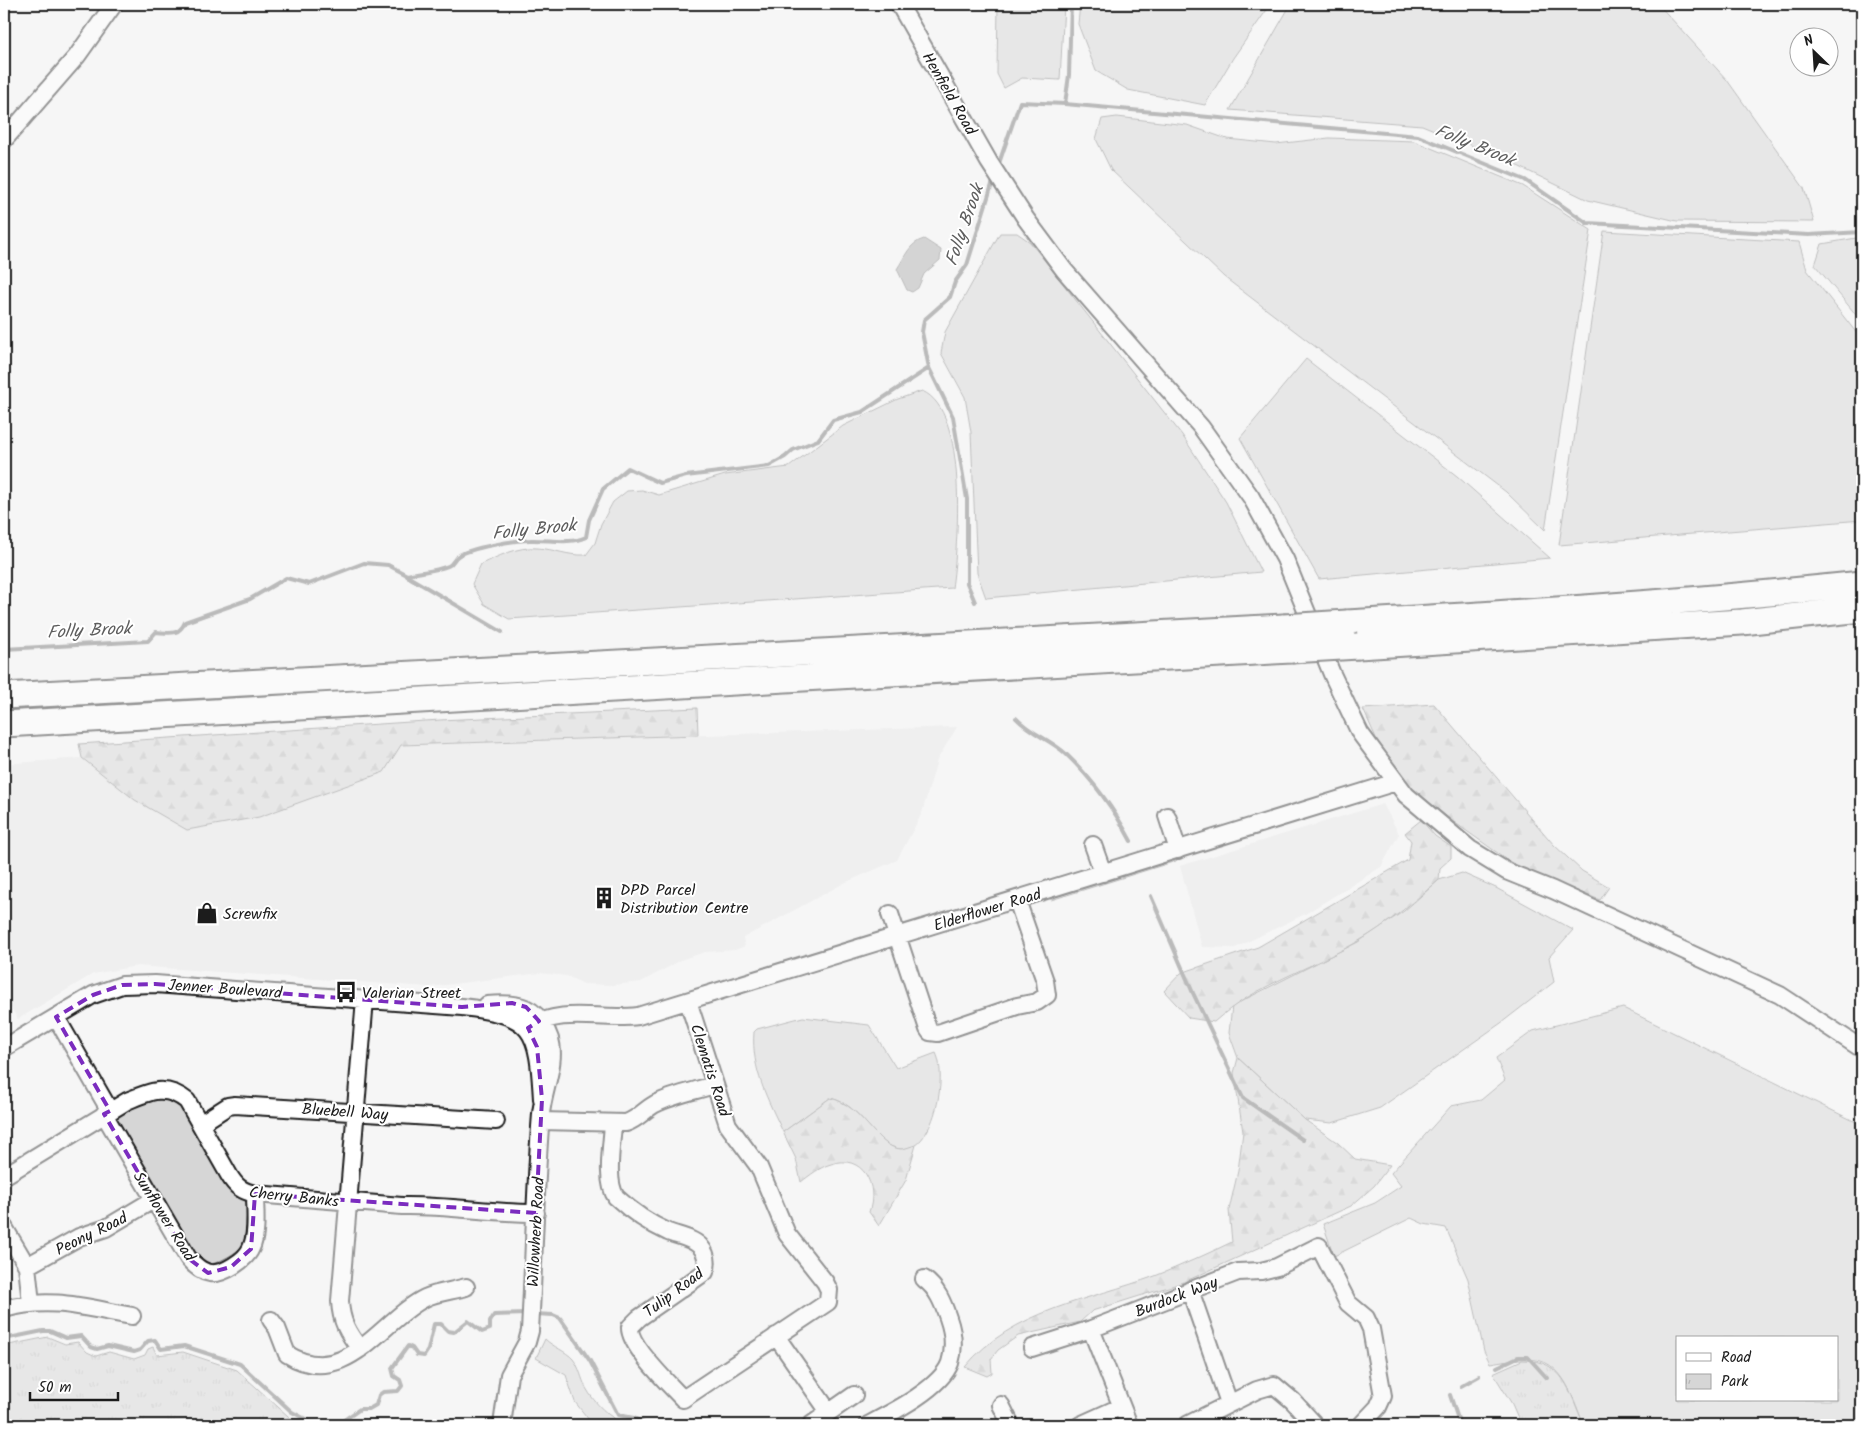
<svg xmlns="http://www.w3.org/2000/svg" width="1866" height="1429" font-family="Kalam,sans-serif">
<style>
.built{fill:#e6e6e6}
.grass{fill:#d6d6d6;stroke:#797979;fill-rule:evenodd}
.forest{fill:url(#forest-firs);stroke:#797979}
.park{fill:url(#park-tufts);stroke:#797979}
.water{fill:#acacac;stroke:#727272}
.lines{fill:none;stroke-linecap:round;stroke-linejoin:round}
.stream{stroke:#727272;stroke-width:4}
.minor-casing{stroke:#1c1c1c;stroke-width:20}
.highway-casing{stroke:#1c1c1c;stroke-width:29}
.minor{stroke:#fff;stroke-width:16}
.highway{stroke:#fff;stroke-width:25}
.highway-bridge-casing{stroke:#1c1c1c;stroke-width:29;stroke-linecap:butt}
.highway-bridge{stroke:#fff;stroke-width:25}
.marked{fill:none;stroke:#7b2cbf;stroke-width:4;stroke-dasharray:10 6;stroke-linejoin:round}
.labels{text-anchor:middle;stroke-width:4;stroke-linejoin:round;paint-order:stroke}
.street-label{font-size:16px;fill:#1c1c1c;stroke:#fff}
.poi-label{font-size:16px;fill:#1c1c1c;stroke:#fff;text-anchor:start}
.water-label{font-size:18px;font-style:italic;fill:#5d5d5d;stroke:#fff}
</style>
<defs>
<pattern id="forest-firs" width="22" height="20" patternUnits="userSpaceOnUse" patternTransform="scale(1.25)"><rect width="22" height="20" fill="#d6d6d6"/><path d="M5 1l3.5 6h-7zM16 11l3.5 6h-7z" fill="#b7b7b7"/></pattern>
<pattern id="park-tufts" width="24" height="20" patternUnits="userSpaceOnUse" patternTransform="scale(1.25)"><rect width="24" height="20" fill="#d6d6d6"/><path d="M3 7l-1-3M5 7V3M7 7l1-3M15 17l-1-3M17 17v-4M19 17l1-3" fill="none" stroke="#b7b7b7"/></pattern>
</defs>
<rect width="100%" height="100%" fill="#f6f6f6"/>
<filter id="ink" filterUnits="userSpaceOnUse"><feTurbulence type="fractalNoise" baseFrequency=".02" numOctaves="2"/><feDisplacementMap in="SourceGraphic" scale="10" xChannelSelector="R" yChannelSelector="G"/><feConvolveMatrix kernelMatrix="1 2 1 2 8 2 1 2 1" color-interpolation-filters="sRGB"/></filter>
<g filter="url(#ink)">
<path class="built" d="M957,727L937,760L922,813L897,860L844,883L743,938L745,946L735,950L705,952L683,959L641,982L612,985L584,984L567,976L540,973L429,987L137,966L93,974L18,1019L4,996V764L82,758L135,800L259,817L384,772L401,745Z
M1383,804L1399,834L1381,867L1305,914L1235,948L1202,947L1180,866Z"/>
<path class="grass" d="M998,4H1064L1060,80L1022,78L1004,88L997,74Z
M1080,4H1271L1233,58L1205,105L1128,90L1096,71L1078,24Z
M1291,4H1658L1727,80L1804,188L1814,222L1677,221L1588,200L1495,155L1422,125L1230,110Z
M1117,117L1187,125L1227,139L1276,144L1329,138L1414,141L1523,186L1591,230L1545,530L1506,492L1224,277L1111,170L1096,139L1102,119Z
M1604,231L1799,242L1807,270L1862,340V520L1559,545Z
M1000,233H1017L1030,242L1182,435L1226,502L1261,572L986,598L977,573L971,432L965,397L941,353L945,332Z
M1862,237V322L1815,265L1822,244Z
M1306,359L1457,476L1550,558L1319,579L1240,438Z
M922,391C969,410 958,546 952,588L509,619L484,604L472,584L481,564C497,557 518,546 537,548C555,549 567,556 586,555L595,543L601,524L613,502L627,491L642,490L659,495L725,475L789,467L843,426L898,399Z
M1175,858L1176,861L1051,900L1050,896Z
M1462,873L1496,888L1573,930L1549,957L1554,982L1501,1023L1380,1108L1332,1123L1305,1120L1238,1058L1229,1033L1232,1006L1358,942L1404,911L1439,880Z
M1623,1008L1862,1125V1425H1584C1574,1402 1565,1364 1536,1360C1521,1357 1504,1361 1490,1363L1484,1351L1468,1279L1446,1228L1424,1224L1411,1218L1334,1256L1323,1224L1375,1203L1401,1186L1391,1173L1451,1106L1481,1100L1505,1080L1496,1058L1533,1031ZM1677,1338H1837V1400H1677Z
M803,1017L869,1025L896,1068L936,1053C948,1077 934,1153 900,1149C872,1145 864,1105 830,1098L783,1132C768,1100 751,1069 754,1032L757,1029Z
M151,1097L176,1100L252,1202C248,1233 253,1245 222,1260C212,1265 207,1266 197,1259L113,1117Z
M545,1339C553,1347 566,1351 573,1359C580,1368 581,1378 586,1388C595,1404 609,1417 625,1425H593L575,1402L566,1375L536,1358Z"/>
<path class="forest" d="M1434,704L1554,845L1582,871L1609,887L1600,900L1519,868L1451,820L1411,788L1381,749L1363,709Z
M697,708L698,735L401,745L384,772L259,817L187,830L135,800L82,758L79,744L440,720Z
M1421,820L1435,836L1451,847V858L1440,868L1439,880C1413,902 1387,925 1357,942C1310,969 1255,985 1214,1022L1189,1018L1164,991L1181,973L1258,947L1408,860L1411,841L1405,833Z
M1238,1058L1305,1120L1338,1143L1355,1159L1390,1165L1374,1186L1351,1206L1184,1282L1092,1311L1080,1322L1018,1336L998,1350L991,1359L992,1373L987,1376L965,1367C1012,1310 1090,1300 1155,1276C1181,1266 1207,1254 1232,1242L1229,1210L1238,1171L1243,1132L1234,1073Z
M830,1098C863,1105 876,1148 901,1149C905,1149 911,1146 916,1145L906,1180L879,1226L869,1212C879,1186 863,1153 831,1164C820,1167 810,1175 801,1182L796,1159L783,1132Z"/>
<path class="park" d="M48,1337L65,1344L78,1342L87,1352L96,1356L109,1352L134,1359L145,1355L148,1349L153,1347L157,1355L183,1352L237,1370L298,1425H4V1346Z
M1522,1360C1565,1360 1569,1392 1584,1425H1521L1512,1404L1493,1373Z"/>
<path class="water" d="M924,239L941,250L940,260L924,274L918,288L912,292L907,290L897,269C905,257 909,243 924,239Z"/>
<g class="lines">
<path class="stream" d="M1065,104L1418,136L1525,180L1587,223L1809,235L1862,232
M998,166L1020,102L1065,104L1069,75L1071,4
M929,368L953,417L967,499V583L975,602
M407,576L502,632
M4,649L148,641L156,632C170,633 179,636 185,622L250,599L286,578L309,584L364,563L388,565L407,575C420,572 435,571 448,566C453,564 454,558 458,556C469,548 516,540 530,540C548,539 569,545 586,537L589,520L603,489L628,468L660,483L686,476L769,466L785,457L793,450L818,440L833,420L862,412L929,368L922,332L924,320L950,297L955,282L967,265L994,178
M1016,718C1031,734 1051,740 1066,754C1092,779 1114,809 1131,841
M1151,896L1193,993L1243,1098L1303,1140
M535,1314L553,1315L560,1318L590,1361L618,1415L634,1418L647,1425
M4,1339L43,1331H50L66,1338L81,1336L91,1347L97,1349L108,1346L134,1352L140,1350L148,1341L155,1340L161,1349L184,1346L240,1364L292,1412L317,1425
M1497,1367L1518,1357H1528L1547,1378
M1461,1386L1479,1376
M1450,1395L1460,1425
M337,1425L360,1409H369L376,1405L379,1395L383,1392L398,1391L402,1386L400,1380L394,1376L392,1368L408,1346L412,1348L417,1355L424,1356L428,1350L434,1324H441L448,1331L454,1332L468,1321L482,1332L490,1329V1322L494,1315L526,1314"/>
<g class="minor-casing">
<path id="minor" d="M899,4L989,162L1026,219L1064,270L1201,427L1251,497L1285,559L1332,674L1360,733L1406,795L1470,849L1506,871L1553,890L1780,995L1862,1049
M4,140L77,56L114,4
M1167,816L1178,850
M1093,845L1103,873
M890,914L928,1029L930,1032L938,1033L1017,1006L1037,1002L1047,995L1045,981L1017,900
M487,1005C518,1002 538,1005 550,1039C557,1062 543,1090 541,1114C535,1186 534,1259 530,1331L527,1342L509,1375L502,1425
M56,1017L110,1111
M527,1028C565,1006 598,1021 638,1016L1396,782
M4,1048L93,995L122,985L155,984L462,1007C535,1015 538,1030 542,1099
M104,1114L188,1258C193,1264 202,1272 210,1273C223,1275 246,1260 251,1248C258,1234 255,1210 255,1194
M541,1121L626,1123C638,1119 644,1110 655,1104C673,1095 695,1091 714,1085
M200,1124L228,1106L235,1105L496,1121
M613,1124C612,1144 605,1181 616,1197C630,1210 650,1224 668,1232C678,1236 692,1238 700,1246C707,1254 708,1263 705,1272L639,1318L630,1327C628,1345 670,1385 683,1399L828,1302L829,1290L825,1282L787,1234L759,1167L728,1125L688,1001
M4,1176L127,1101C150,1091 166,1084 187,1101L229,1175C236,1187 242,1191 255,1194L402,1206C446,1205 491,1213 536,1213
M4,1227L27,1266L31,1303
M27,1266L79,1237L106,1228L153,1200
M1190,1290L1229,1403
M4,1309C51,1296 86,1308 132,1316
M271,1320L277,1328L287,1354C345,1391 382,1319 425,1298C437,1292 453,1291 466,1287
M1091,1329L1129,1425
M776,1336L829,1412
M1032,1348L1091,1329L1238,1272L1261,1271L1277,1267L1319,1246L1348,1303L1366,1318L1371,1329L1383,1396L1378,1407L1361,1425
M360,1349C348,1333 341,1322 340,1301L365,999
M1001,1405L1011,1425
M811,1425L854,1395
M868,1425C891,1413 941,1388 950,1363C955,1347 953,1332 948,1318C943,1303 937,1288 924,1279
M1080,1425L1120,1407
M1187,1425L1257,1390L1274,1385L1293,1401L1315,1425"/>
</g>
<g class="highway-casing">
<path id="highway" d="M1347,623C1519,613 1691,602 1862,584
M1358,646L1742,622L1862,609
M4,696L1284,627
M4,724L1291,650"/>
</g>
<use href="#minor" class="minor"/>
<use href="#highway" class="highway"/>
<g class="highway-bridge-casing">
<path id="highway-bridge" d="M1284,627L1347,623
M1291,650L1358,646"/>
</g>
<use href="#highway-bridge" class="highway-bridge"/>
</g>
</g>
<path d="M0 0H1866V1429H0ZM155,984L462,1007L512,1003L526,1007L539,1021L528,1028L537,1047L542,1099L536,1213L255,1194L251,1249L231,1267L208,1273L188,1258L104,1114L110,1111L56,1017L93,995L122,985Z" fill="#f6f6f6" fill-opacity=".55" fill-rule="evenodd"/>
<path class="marked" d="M155,984L462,1007L512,1003L526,1007L539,1021L528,1028L537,1047L542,1099L536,1213L255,1194L251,1249L231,1267L208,1273L188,1258L104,1114L110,1111L56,1017L93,995L122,985Z"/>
<defs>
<g id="building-bare" transform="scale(1.725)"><path d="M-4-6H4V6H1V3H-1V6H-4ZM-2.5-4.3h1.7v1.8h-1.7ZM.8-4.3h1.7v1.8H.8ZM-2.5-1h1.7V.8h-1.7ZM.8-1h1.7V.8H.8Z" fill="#1c1c1c" stroke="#fff" stroke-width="2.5" paint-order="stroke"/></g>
<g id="shop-bare" transform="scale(1.725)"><path d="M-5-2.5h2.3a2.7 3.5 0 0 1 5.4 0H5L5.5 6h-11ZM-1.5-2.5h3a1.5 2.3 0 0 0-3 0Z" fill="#1c1c1c" stroke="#fff" stroke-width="2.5" paint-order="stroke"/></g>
<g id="bus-bare" transform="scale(1.725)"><path d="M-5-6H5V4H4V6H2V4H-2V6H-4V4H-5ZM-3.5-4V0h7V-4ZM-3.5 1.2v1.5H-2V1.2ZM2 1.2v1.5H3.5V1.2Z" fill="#1c1c1c" stroke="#fff" stroke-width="2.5" paint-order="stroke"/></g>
</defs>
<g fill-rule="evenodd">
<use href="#building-bare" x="604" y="898"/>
<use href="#shop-bare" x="207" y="913"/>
<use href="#bus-bare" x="346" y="992"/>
</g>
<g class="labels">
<g class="street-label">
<text transform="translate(950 93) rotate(60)" y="6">Henfield Road</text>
<text transform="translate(987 909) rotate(-17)" y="6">Elderflower Road</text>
<text transform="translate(225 988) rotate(4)" y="6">Jenner Boulevard</text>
<text transform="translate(711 1070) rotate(72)" y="6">Clematis Road</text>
<text transform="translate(345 1111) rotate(4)" y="6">Bluebell Way</text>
<text transform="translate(294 1196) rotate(6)" y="6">Cherry Banks</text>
<text transform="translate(165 1216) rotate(58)" y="6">Sunflower Road</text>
<text transform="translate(535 1232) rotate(-87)" y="6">Willowherb Road</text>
<text transform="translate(91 1233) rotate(-26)" y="6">Peony Road</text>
<text transform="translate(673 1292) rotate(-37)" y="6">Tulip Road</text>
<text transform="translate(1176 1296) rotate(-21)" y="6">Burdock Way</text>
</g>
<g class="poi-label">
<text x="620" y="895">DPD Parcel<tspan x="620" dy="18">Distribution Centre</tspan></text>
<text x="223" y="919">Screwfix</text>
<text x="362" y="998">Valerian Street</text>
</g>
<g class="water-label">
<text transform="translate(1475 145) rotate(22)" y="6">Folly Brook</text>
<text transform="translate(964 225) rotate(-71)" y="6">Folly Brook</text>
<text transform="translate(534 529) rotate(-6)" y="6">Folly Brook</text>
<text transform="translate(89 630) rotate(-3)" y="6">Folly Brook</text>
</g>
</g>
<rect width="1866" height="1429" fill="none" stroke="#fff" stroke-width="20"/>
<rect x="10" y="10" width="1846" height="1409" fill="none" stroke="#1c1c1c" stroke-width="2" filter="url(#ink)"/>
<rect x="1676" y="1336" width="162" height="65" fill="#ffffff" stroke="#a4a4a4"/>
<rect x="1686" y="1353" width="25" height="8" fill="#ffffff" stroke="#a4a4a4"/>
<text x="1721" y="1362" font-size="15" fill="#1c1c1c">Road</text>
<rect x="1686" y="1374" width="25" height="15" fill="url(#park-tufts)" stroke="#a4a4a4"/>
<text x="1721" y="1386" font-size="15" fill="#1c1c1c">Park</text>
<g transform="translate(1814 52) rotate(335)"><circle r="24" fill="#ffffff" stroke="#a4a4a4"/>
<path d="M0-4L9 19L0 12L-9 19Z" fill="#1c1c1c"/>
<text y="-8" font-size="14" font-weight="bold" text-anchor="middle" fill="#1c1c1c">N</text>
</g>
<path d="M30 1392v8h88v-8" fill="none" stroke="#1c1c1c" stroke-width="2.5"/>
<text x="38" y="1392" font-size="15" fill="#1c1c1c" stroke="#ffffff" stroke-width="4" paint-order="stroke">50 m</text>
</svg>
